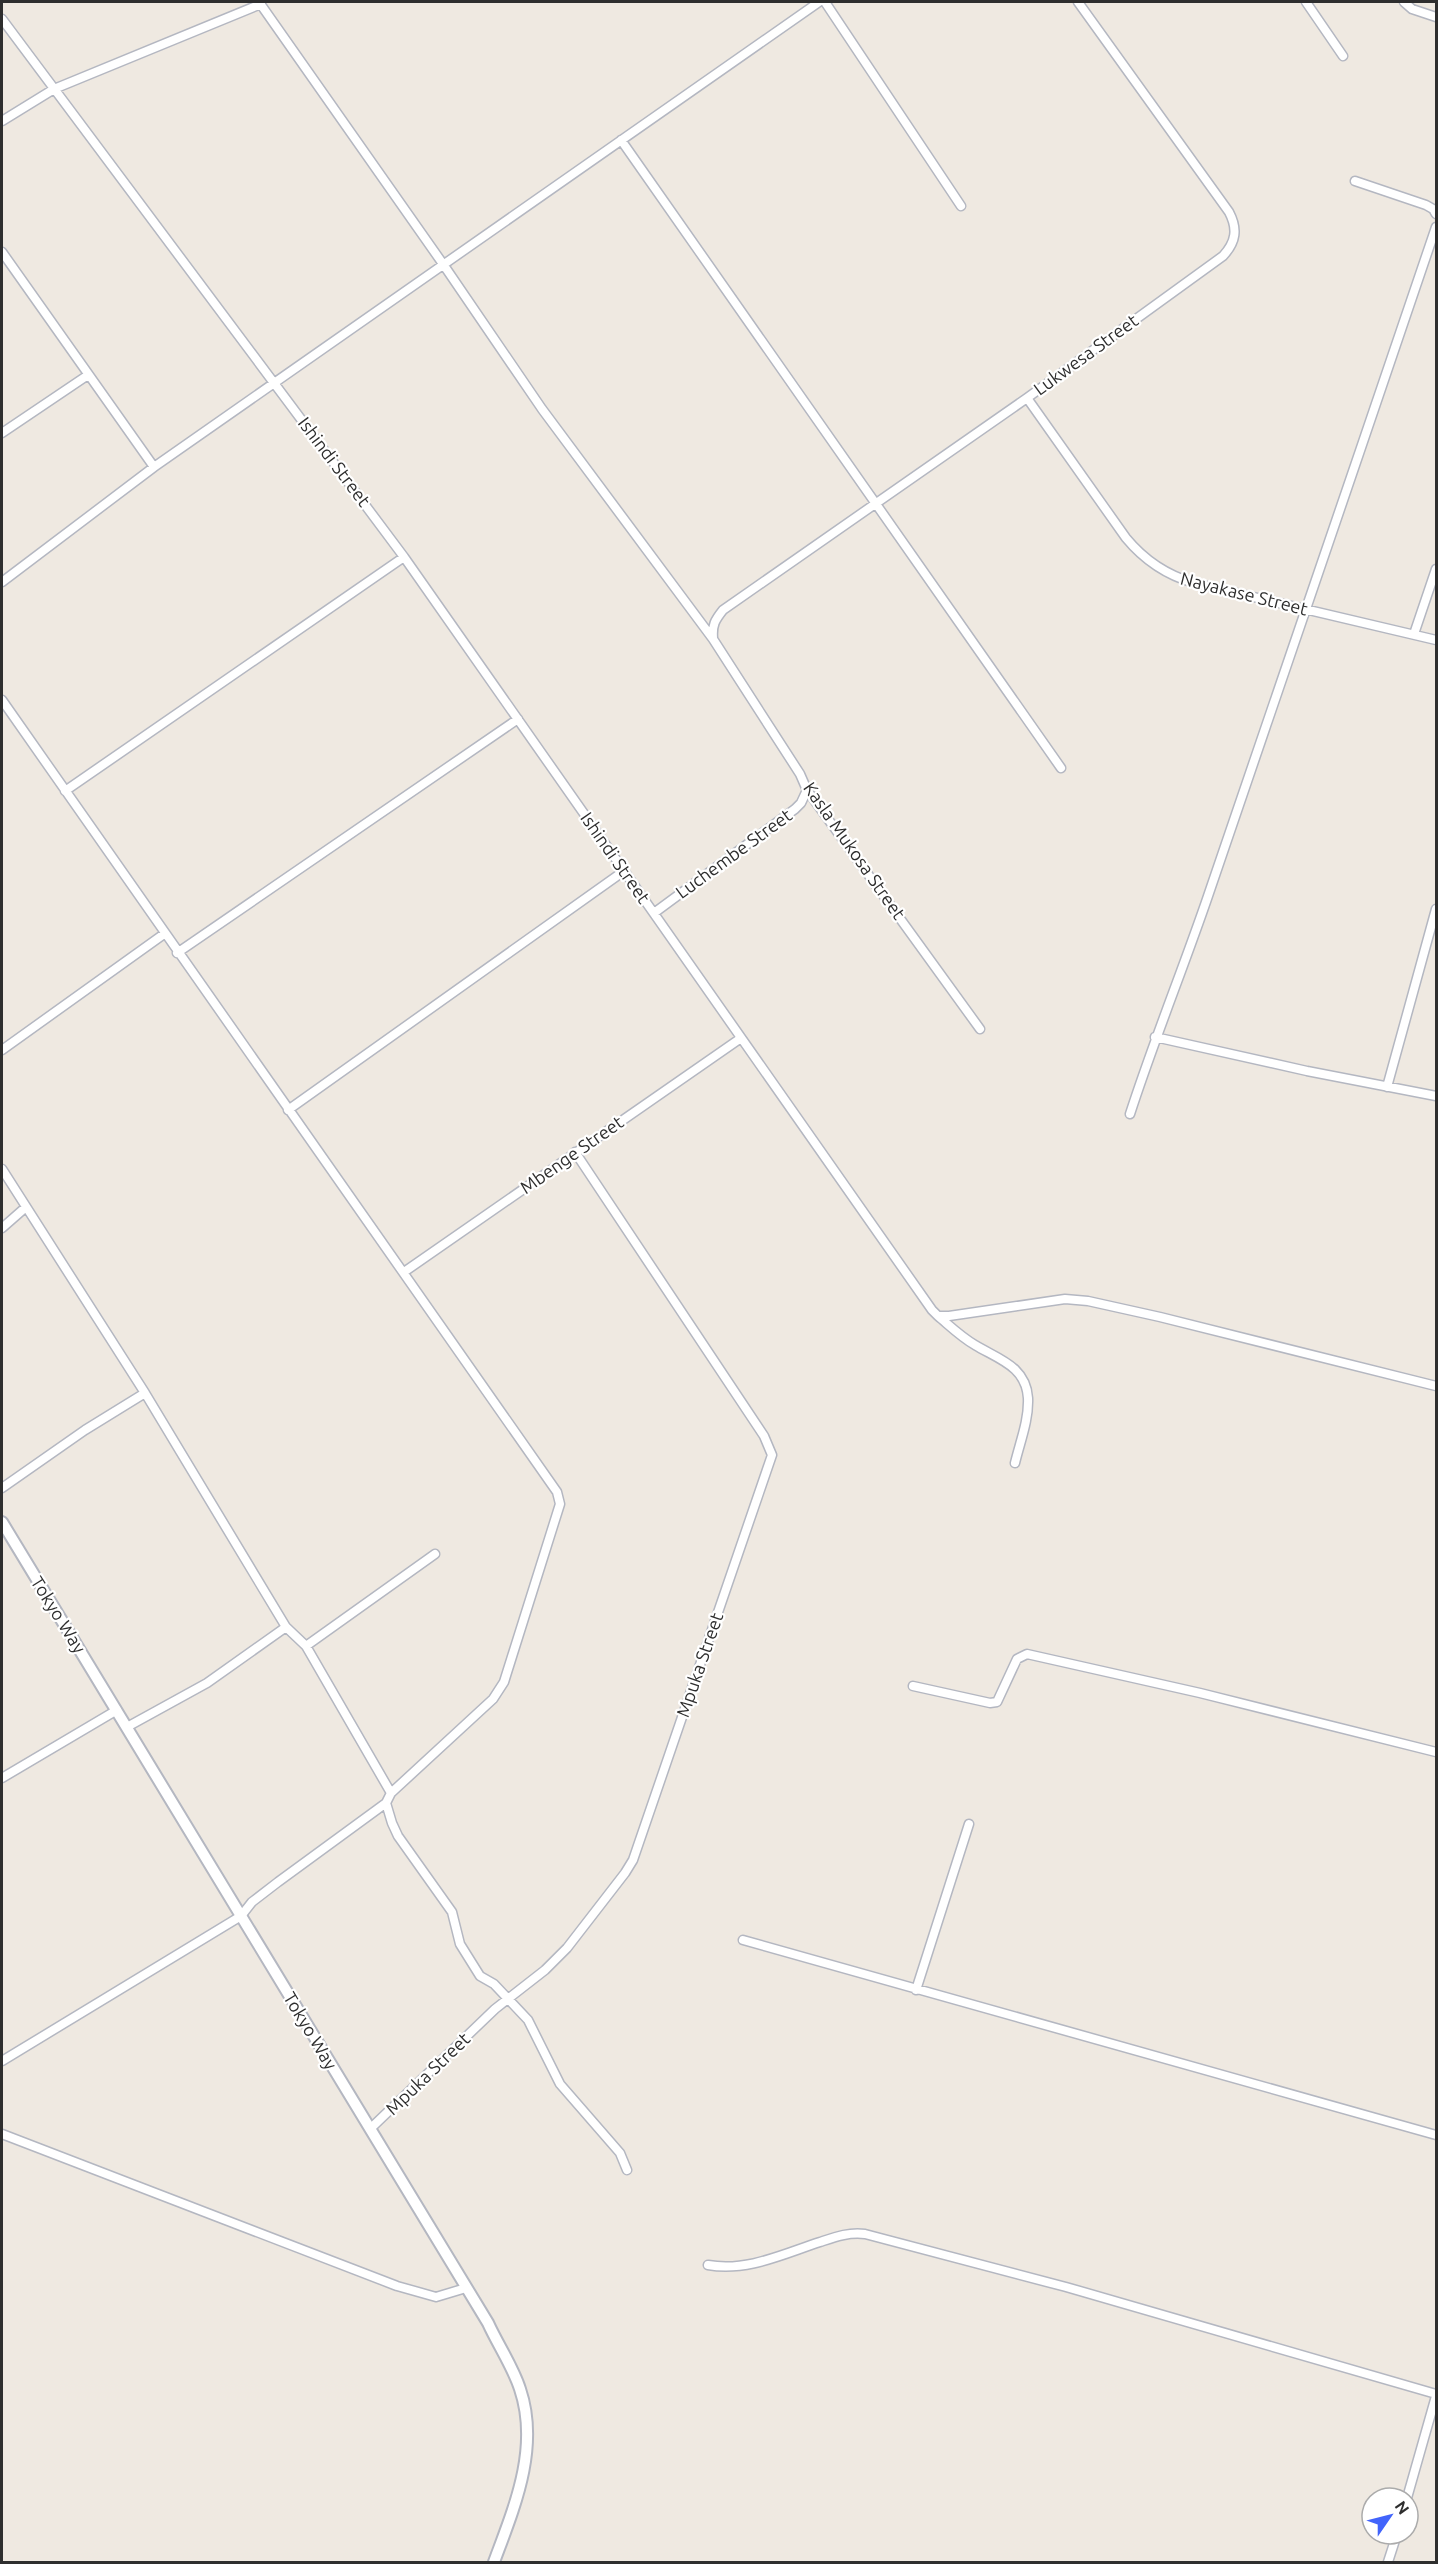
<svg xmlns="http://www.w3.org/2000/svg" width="1438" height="2564" font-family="Ubuntu,sans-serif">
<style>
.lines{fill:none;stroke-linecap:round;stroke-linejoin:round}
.minor-casing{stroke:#b4b7c1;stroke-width:11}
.tertiary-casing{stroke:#b4b7c1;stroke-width:14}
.minor{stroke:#fff;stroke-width:8}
.tertiary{stroke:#fff;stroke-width:10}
.labels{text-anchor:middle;stroke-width:4.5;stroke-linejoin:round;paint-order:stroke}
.street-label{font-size:18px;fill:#2e2e2e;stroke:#fff}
</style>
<rect width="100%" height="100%" fill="#efe9e1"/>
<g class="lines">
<g class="minor-casing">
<path id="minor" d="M259,2L443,264L542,409L713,639L800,774L807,790L980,1029
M825,2L961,206
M1306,2L1343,56
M1404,2L1412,9L1436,17
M2,19L404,557L932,1310L938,1316H949L1065,1299L1088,1301L1160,1317L1436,1386
M2,121L54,89L261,4
M621,140L1061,768
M1355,181L1426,205L1433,209L1436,214
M2,252L154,467
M1027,398L1126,538C1145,561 1166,575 1194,583L1436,640
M2,433L88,375
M2,582L154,467L819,2
M1414,634L1436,569
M713,638C712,625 715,620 723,610L1027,398L1223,256C1236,242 1238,229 1229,212L1078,2
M2,700L557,1492L560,1504L504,1682L493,1699L391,1793L386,1803L278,1882L252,1902L241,1916L2,2061
M65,791L404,557
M654,913L795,809L801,803L807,790
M177,953L518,719
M1155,1037L1307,1071L1436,1096
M2,1050L164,934
M1387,1087L1436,909
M288,1110L624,871
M1130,1114C1154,1040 1183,969 1208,896C1285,673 1360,450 1436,227
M2,1169L145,1393L286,1627L306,1646L391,1793
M2,1228L26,1207
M404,1272L741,1038
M938,1316C950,1326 961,1337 975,1345C998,1359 1026,1366 1028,1398C1029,1420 1020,1442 1015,1463
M2,1488L85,1430L145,1393
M306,1646L435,1554
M913,1686L990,1703L997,1702L1017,1659L1027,1654L1200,1693L1436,1752
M127,1727L207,1683L286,1627
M2,1778L117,1710
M386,1803L392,1823L398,1836L452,1912L460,1944L480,1976L494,1984L528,2020L560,2084L620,2153L627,2170
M743,1940L1436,2135
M916,1990L969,1824
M370,2129L495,2009L545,1970L567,1948L625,1873L633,1860L772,1455L764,1436L575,1152
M2,2134L397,2286L436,2297L466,2288
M708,2265C747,2272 783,2254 820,2242C835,2237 848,2232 865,2234L1066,2287L1436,2394
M1407,2498L1436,2396
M1388,2562L1397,2534"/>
</g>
<g class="tertiary-casing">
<path id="tertiary" d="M2,1522L488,2323C498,2345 513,2367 520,2389C540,2448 514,2508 494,2562"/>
</g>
<use href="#minor" class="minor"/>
<use href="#tertiary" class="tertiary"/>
</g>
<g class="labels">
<g class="street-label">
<text transform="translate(1086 355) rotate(-36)" y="6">Lukwesa Street</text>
<text transform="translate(334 462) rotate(53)" y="6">Ishindi Street</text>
<text transform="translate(1244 594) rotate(14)" y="6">Nayakase Street</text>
<text transform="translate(854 851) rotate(55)" y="6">Kasla Mukosa Street</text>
<text transform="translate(734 854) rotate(-36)" y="6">Luchembe Street</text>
<text transform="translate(615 858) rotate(55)" y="6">Ishindi Street</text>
<text transform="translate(572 1155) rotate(-35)" y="6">Mbenge Street</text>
<text transform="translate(58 1615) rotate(58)" y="6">Tokyo Way</text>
<text transform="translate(700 1665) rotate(-71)" y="6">Mpuka Street</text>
<text transform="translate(310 2031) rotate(59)" y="6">Tokyo Way</text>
<text transform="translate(428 2074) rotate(-44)" y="6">Mpuka Street</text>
</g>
</g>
<rect width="1438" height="2564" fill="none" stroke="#2e2e2e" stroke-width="6"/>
<g transform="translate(1390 2516) rotate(55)"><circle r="28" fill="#ffffff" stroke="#ababab" stroke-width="1.5"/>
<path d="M0-4.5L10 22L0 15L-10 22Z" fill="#4264fb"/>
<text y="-9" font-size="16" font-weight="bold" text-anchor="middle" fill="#2e2e2e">N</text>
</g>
</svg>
